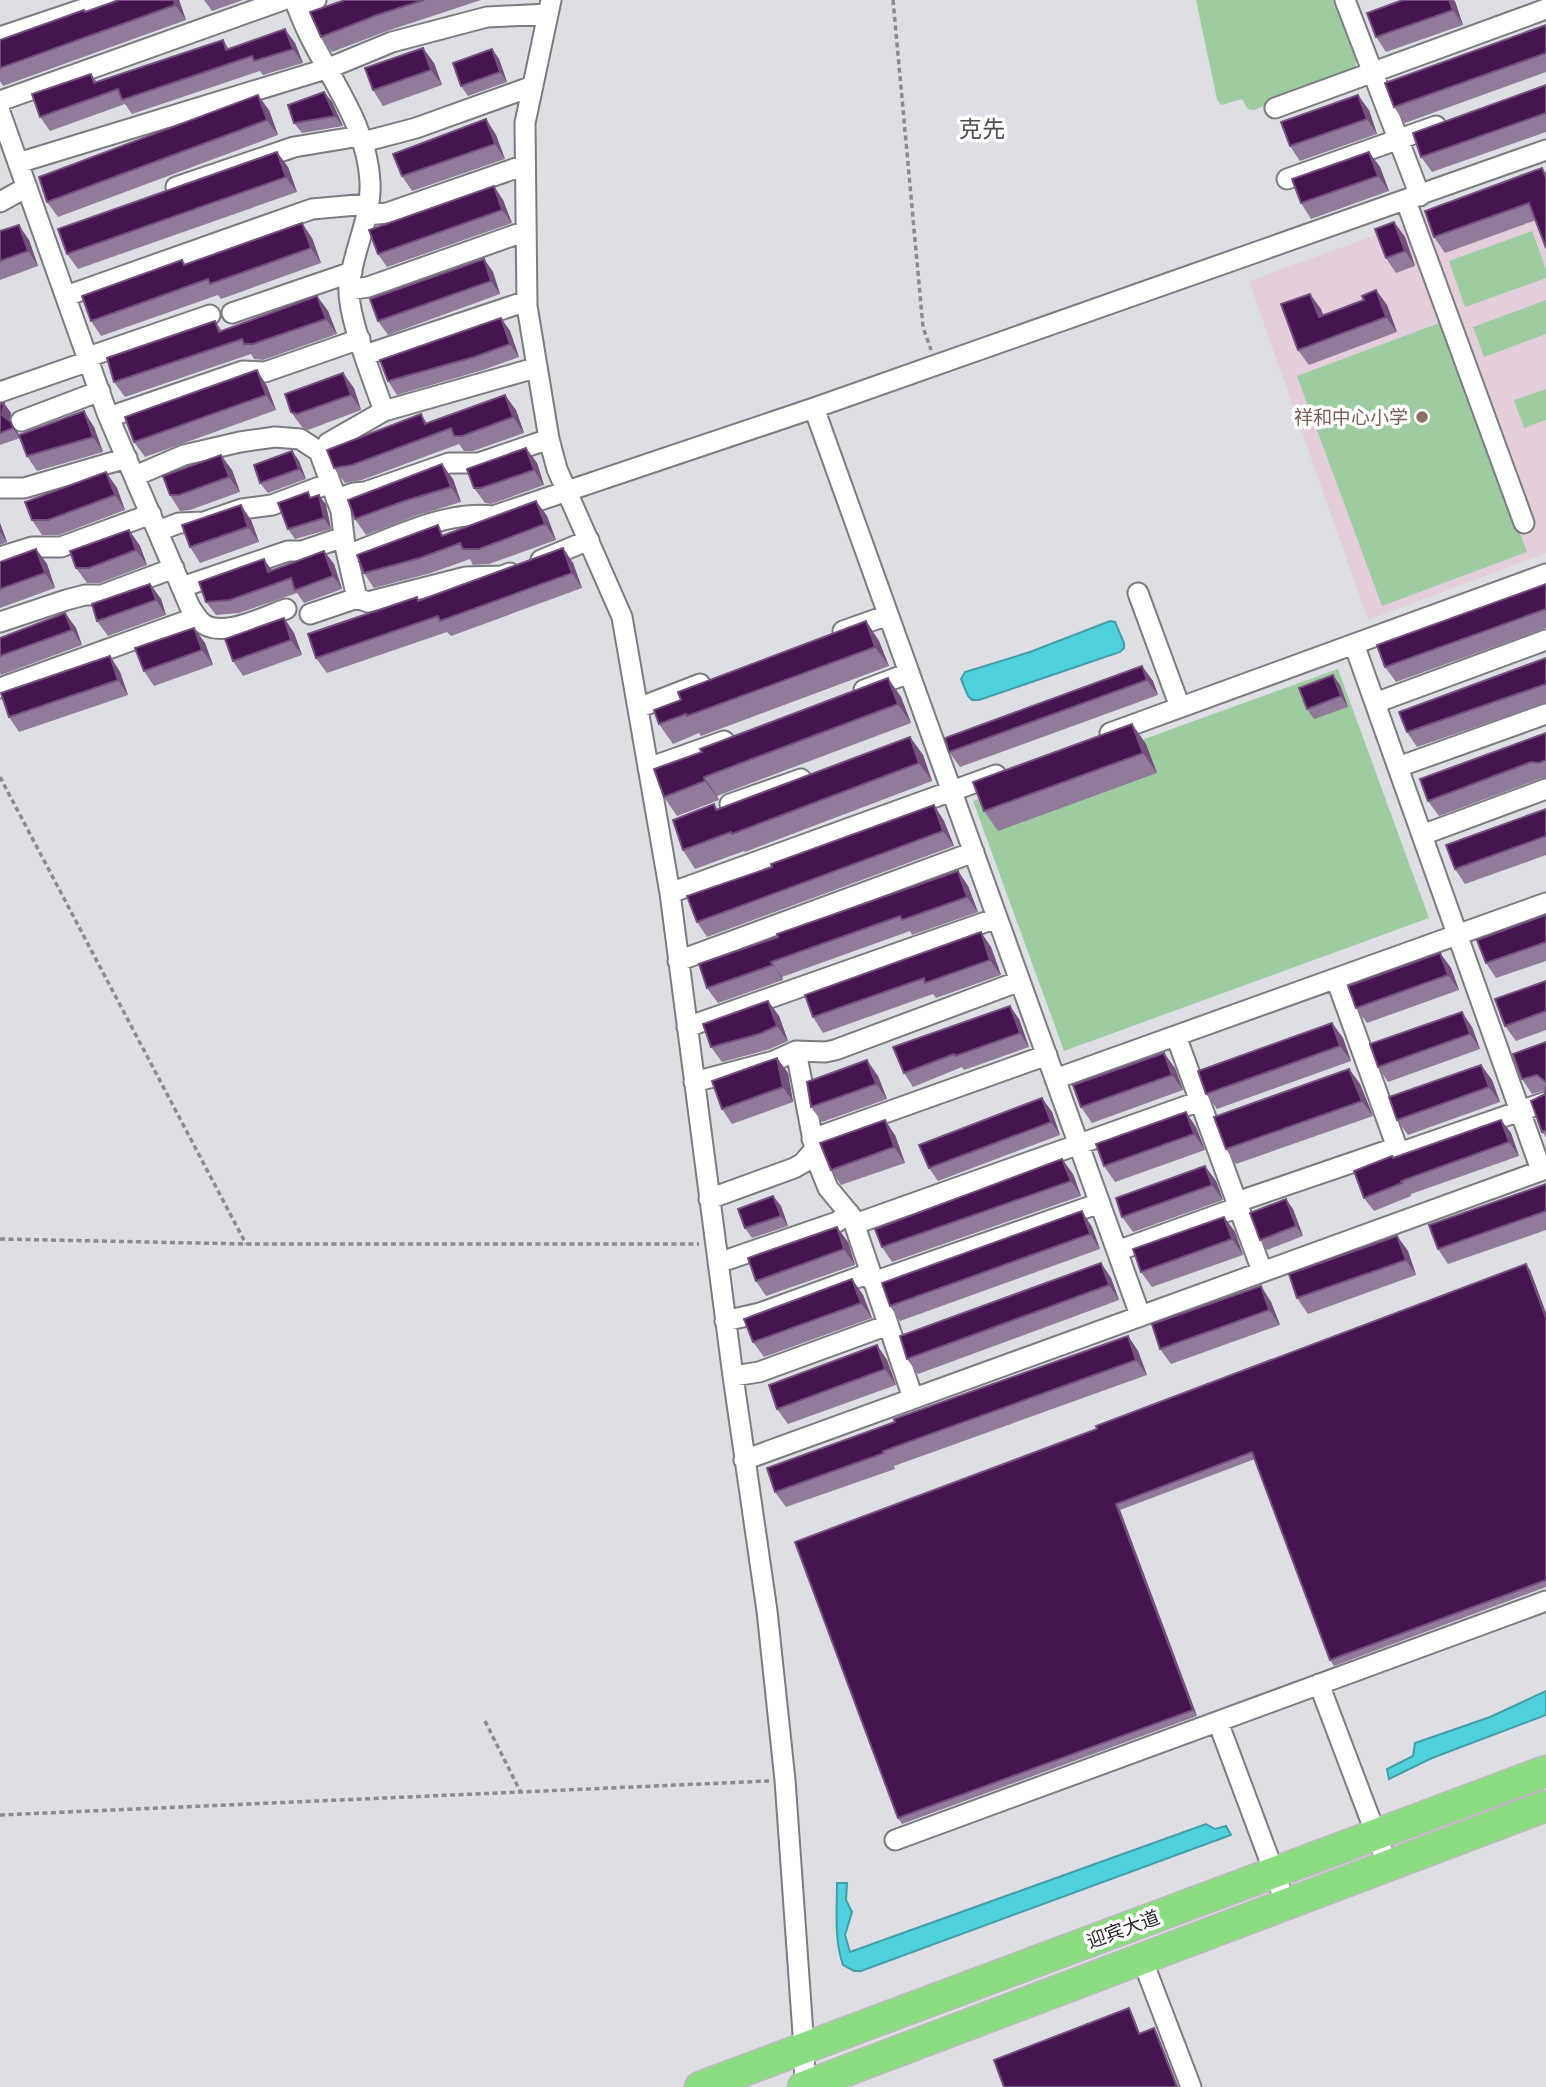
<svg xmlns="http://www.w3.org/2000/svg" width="1546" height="2087" font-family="'Open Sans','Noto Sans SC',sans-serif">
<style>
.education{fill:#e4cedc}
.green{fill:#9dcca0}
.water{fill:#4fd0dd;stroke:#449ea8;stroke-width:2}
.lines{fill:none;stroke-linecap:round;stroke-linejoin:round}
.minor-casing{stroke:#7b7b80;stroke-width:23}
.highway-casing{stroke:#bbbbbc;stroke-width:33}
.path{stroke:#8a8a8f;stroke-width:3.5;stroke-dasharray:5 3.5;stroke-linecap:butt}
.minor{stroke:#fff;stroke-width:19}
.highway{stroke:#8cdd82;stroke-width:30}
.wall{fill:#927a9b}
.shaded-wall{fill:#74517d}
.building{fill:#461551;stroke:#74517d;stroke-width:2}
.education-dot{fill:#8d6e63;stroke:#fff;stroke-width:2.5}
.labels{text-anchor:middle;stroke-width:7;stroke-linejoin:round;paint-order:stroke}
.education-label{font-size:19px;fill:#785e54;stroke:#fff;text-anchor:end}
.street-label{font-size:19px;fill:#2a2a2d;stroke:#fff}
.quarter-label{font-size:23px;fill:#4d4d52;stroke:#fff}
</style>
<rect width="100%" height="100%" fill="#dedee5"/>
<path class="education" d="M1546,173V553L1368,620L1249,281Z"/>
<path class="green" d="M1196,0H1333C1342,20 1363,50 1354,71L1254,110L1248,109L1242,99L1221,105L1217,99Z
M1532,231L1546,269V278L1465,307L1449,261Z
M1546,300V334L1484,357L1473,327Z
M1442,322L1527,552L1382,606L1297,376Z
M1546,389V420L1524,428L1514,400Z
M1338,669L1429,918L1064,1051L973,801Z"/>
<path class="water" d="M1110,621L1115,622L1124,643V648L1120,652L979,700H972L968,696L961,679L965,672L1030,652Z
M1546,1691V1715L1432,1758L1389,1779L1387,1769L1413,1756L1415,1743L1490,1717Z
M1206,1824L1215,1829L1226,1826L1231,1835L861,1971H854L843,1965C834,1940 837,1910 837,1883H847L846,1900L852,1912L845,1935L850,1952Z"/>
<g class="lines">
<g class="minor-casing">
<path id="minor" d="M295,0C314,62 367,114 370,182C372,218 352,252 349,287C347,316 374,382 384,411
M551,0L525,123L527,306L549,439L557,469L622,617L670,893L733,1376L767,1611L785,1780L804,2048L805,2087
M1345,0L1420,196
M297,7L316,0
M0,37L110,0
M0,101L283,0
M1275,108L1546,9
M0,112L107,413L190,607C193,611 196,617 200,621C219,641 265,616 286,609
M363,142L416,128L533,86
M18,163L329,68L392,42L487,17L548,14
M1287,179L1436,126
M176,187L294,147L360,136
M1406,201L1524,523
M0,202L27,187
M367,215L387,213L525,165
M349,290L368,287L526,231
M66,296L312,209L368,204
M232,313L352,272
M365,355L527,301
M88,357L210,315
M0,392L89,361
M814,408L1140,1315
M109,417L243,371L265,372L360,339
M21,421L100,391
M135,476L184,455L240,442L275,437L300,439L323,454
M0,488H24L127,458
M336,499L354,493L365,492L449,463H479L549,439
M158,531L179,523L204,522L242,509L272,505L330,483
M347,555C392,539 445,510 493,516L814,408L1546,150
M0,557L32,547H61L151,514
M541,560L589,540
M510,573L502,576L466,577L368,602L357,598L345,546L341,511L321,457L328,443L384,411L535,368
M182,587L288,551H302L344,537
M1138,593L1180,707
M310,614L357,598
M0,622L66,600L85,595H102L174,568
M843,631L888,615
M1354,644L1541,1170
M0,688L197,617
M864,690L909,673
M1375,703L1546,640
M638,708L700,684
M1110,733L1546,574
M1398,767L1546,714
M648,768L724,741
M730,804L801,779
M1422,835L1546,789
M670,893L996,775
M678,961L974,852
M1336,979L1399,1153
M687,1027L997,918
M1176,1036L1262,1271
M796,1051L817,1161L828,1188L852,1217L913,1398
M1055,1079L1546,903
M694,1082L774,1061L796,1051L825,1052L835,1050L1020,981
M812,1139L1047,1055
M709,1199L794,1168L803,1163L814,1150
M1237,1202L1389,1150L1399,1153L1546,1102
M855,1224L1200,1101
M1117,1251L1239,1207
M718,1263L837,1222L849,1213
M873,1282L1100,1203
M725,1321L760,1313L870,1273
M733,1376L759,1372L888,1325
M744,1460L1546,1169
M1319,1684L1388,1866
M1218,1722L1286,1904
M895,1840L1546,1601
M1142,1959L1191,2087"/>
</g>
<g class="highway-casing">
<path id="highway" d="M700,2087L1546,1771
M803,2087L1546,1806"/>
</g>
<path class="path" d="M893,0L923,327L931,350
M0,777L246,1244
M0,1239L246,1244H699
M485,1721L521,1793
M0,1815L769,1781"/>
<use href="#minor" class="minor"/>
<use href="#highway" class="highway"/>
</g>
<path class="wall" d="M179,0L186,20L3,86L0,81V40L84,10L86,12Z
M204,0H243L212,11Z
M345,0H481L387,31L332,52L321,37Z
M1403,0H1454L1463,25L1386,52L1376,37Z
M1546,25V72L1405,123L1394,107Z
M223,40L229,49L295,43L303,63L263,75L260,71L132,114L125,104L50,131L40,117L91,74L97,82Z
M492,49L499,59L507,82L468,96L461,86Z
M434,63L442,85L383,106L373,90Z
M1546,85V132L1432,172L1421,157Z
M324,92L332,102L343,126L302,133L294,123Z
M269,110L278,135L58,217L47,202Z
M1369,110L1377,134L1300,161L1290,146Z
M486,119L496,135L505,159L412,191L402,176Z
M1369,152L1380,167L1389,191L1311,219L1301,203Z
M288,167L297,192L78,269L67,254Z
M1542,168L1546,173V248L1536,220L1445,253L1434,237Z
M503,200L512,223L387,267L378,254Z
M1394,222L1405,237L1415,266L1396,273L1386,258Z
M0,231L29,240L38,266L0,280Z
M312,238L321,263L221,299L218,295L101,336L91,321L185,265Z
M484,259L493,272L500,294L388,335L378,321Z
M1376,290L1387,305L1397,332L1309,365L1298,350L1321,309L1323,315L1364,300Z
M317,296L328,311L337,334L263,360L254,359L251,354L125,397L114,382L215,321L222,331Z
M501,318L510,331L519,357L483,370L397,395L388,381Z
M267,386L276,410L145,457L134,442Z
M354,388L361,410L308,430L302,427L291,412Z
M4,403L11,413L10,422L18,433L20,438L0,445V404Z
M516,410L524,433L473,451H464L459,444L362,480L345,483L334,468L421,414L427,423Z
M94,427L103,452L37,471L27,456Z
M526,448L537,463L544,485L491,504L485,503L474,488Z
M292,451L299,461L306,479L268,493L260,483Z
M232,470L240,492L190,510L180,511L170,495Z
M106,472L117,488L125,510L59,535H42L32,520Z
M453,479L461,502L415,516L366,535L355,519Z
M319,495L326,505L331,529L295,539L288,529L312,498Z
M536,501L547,516L556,540L489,564L473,565L470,559L431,573L374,588L364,573L445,535Z
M251,520L259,542L200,563L190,547Z
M0,523L7,542L0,545Z
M129,530L140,546L147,565L100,583H87L76,568Z
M563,548L573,563L582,588L451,636L447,632L327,673L316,658L420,601Z
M36,549L47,564L55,588L0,608V562Z
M324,551L334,564L342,589L304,603L297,593L239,613L216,615L206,602L272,570Z
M150,584L161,599L166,615L108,636L97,621Z
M1546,584V628L1396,682L1385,667Z
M65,613L76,628L82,645L1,675L0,673V656Z
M284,618L294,633L302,655L243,676L233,661Z
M866,621L879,641L889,666L701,736L699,733L673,744L659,724L681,700Z
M194,628L205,643L213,665L154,686L144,671Z
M110,656L120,672L128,695L19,732L9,717Z
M1546,658V703L1417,747L1407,732Z
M1142,666L1153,681L1158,695L960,767L949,752Z
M1340,685L1348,707L1314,719L1307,709Z
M901,697L911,723L717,796L719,800L677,816L664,797L654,769Z
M1132,724L1146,744L1157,773L998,831L984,811Z
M1546,733V778H1542L1439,816L1428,801Z
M910,737L923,755L932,781L745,852L744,851L695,869L683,850L714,804L718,810Z
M934,805L944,821L954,846L707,937L697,922L772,867Z
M1546,809V855L1465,884L1455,869Z
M958,871L968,886L978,912L912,935L910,931L782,977L783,980L718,1003L707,988L778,937Z
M1546,915V961L1496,978L1486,963Z
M991,947L1001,975L936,998L933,994L823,1033L813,1017Z
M1440,953L1451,968L1459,990L1367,1023L1356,1008Z
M1546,981V1030L1516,1041L1505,1026Z
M768,1001L779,1016L788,1041L770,1049L722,1062L711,1047Z
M1019,1019L1029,1047L964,1070L962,1067L913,1087L904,1073Z
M1332,1023L1343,1038L1351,1061L1217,1109L1206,1094Z
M1472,1027L1480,1049L1388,1082L1378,1067Z
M1546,1042V1137L1542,1132L1546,1090L1532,1094L1522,1079Z
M777,1058L788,1073L793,1102L732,1124L722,1109Z
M1481,1065L1492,1080L1500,1102L1408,1135L1397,1120Z
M1175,1068L1183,1090L1092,1123L1081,1107Z
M1349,1069L1360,1084L1373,1116L1236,1164L1226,1149Z
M878,1076L887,1099L822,1122L811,1107Z
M1042,1098L1052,1112L1060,1135L938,1181L929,1168Z
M1501,1120L1511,1133L1519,1156L1411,1194V1196L1374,1211L1364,1198L1393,1158Z
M1196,1127L1205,1150L1115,1182L1104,1166Z
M895,1135L905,1163L841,1185L831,1170Z
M1205,1166L1216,1181L1223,1200L1133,1232L1122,1217Z
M1073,1174L1081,1196L892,1262L882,1247Z
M1546,1184V1230L1448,1264L1438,1249Z
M773,1196L781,1206L788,1226L752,1238L745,1228Z
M1293,1209L1303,1236L1267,1250L1260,1240Z
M1224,1217L1235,1232L1243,1255L1152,1287L1141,1272Z
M1092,1227L1100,1249L900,1321L890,1306Z
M1397,1236L1408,1251L1416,1275L1308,1314L1297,1298Z
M848,1242L855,1265L766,1296L756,1281Z
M1101,1263L1111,1278L1119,1300L918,1374L907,1359Z
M1530,1270L1546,1313V1587L1334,1666L1330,1660L1255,1459L1120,1510L1197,1716L902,1824L898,1818L1097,1429Z
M852,1279L863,1295L872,1318L764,1357L753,1342Z
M1261,1286L1271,1302L1280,1325L1171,1364L1160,1349Z
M1128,1336L1138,1351L1147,1375L894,1466L895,1469L786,1507L775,1492L895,1422Z
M877,1345L887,1360L896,1385L788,1424L777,1409Z"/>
<path class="shaded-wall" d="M174,0H179L186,20L175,5Z
M1449,0L1455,1L1463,25L1453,10Z
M285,29L295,43L303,63L293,49Z
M423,48L434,63L442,85L431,70Z
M492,49L499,59L507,82L500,72Z
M324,92L332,102L343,126L335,116Z
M258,95L269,110L278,135L267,120Z
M1358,95L1369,110L1377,134L1367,119Z
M486,119L496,135L505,159L495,144Z
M277,152L288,167L297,192L286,177Z
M1369,152L1380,167L1389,191L1378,176Z
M494,186L503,200L512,223L502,210Z
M1394,222L1405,237L1415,266L1405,251Z
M302,223L312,238L321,263L311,248Z
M19,225L29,240L38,266L28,251Z
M484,259L493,272L500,294L491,281Z
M1376,290L1387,305L1397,332L1386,317Z
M1310,294L1321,309L1329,332L1319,317Z
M317,296L328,311L337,334L326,319Z
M501,318L510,331L519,357L510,344Z
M257,370L267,386L276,410L266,395Z
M343,373L354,388L361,410L351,395Z
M505,395L516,410L524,433L513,417Z
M4,403L11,413L9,425L2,415Z
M84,411L94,427L103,452L93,437Z
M11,422L18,433L20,438L13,428Z
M526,448L537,463L544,485L534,470Z
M292,451L299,461L306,479L299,469Z
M221,455L232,470L240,492L229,477Z
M442,464L453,479L461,502L451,487Z
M106,472L117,488L125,510L115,495Z
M319,495L326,505L331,529L324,518Z
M536,501L547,516L556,540L545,524Z
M241,505L251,520L259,542L248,527Z
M0,523L7,542L0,532Z
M129,530L140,546L147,565L136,550Z
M563,548L573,563L582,588L572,573Z
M36,549L47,564L55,588L45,573Z
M324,551L334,564L342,589L333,576Z
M264,559L273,572L278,585L268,572Z
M150,584L161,599L166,615L156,600Z
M65,613L76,628L82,645L72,630Z
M284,618L294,633L302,655L291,640Z
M866,621L879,641L889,666L875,647Z
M194,628L205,643L213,665L202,650Z
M110,656L120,672L128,695L118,680Z
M1142,666L1153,681L1158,695L1147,680Z
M1333,675L1340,685L1348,707L1341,696Z
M888,678L901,697L911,723L898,704Z
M1132,724L1146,744L1157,773L1143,753Z
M910,737L923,755L932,781L919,763Z
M704,777L717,796L719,800L705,781Z
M934,805L944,821L954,846L943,831Z
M958,871L968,886L978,912L967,897Z
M981,932L991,947L1001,975L990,960Z
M1440,953L1451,968L1459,990L1448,975Z
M771,962L782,977L783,980Z
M768,1001L779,1016L788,1041L777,1026Z
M1010,1006L1019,1019L1029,1047L1020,1033Z
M1462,1012L1472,1027L1480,1049L1470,1034Z
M1332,1023L1343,1038L1351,1061L1340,1046Z
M1164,1053L1175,1068L1183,1090L1172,1075Z
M777,1058L788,1073L793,1102L783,1087Z
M867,1060L878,1076L887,1099L876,1084Z
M1481,1065L1492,1080L1500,1102L1489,1087Z
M1349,1069L1360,1084L1373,1116L1362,1101Z
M1042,1098L1052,1112L1060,1135L1051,1122Z
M1186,1112L1196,1127L1205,1150L1194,1134Z
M885,1120L895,1135L905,1163L894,1147Z
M1501,1120L1511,1133L1519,1156L1509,1142Z
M1062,1159L1073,1174L1081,1196L1071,1181Z
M1205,1166L1216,1181L1223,1200L1212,1185Z
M773,1196L781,1206L788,1226L781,1216Z
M1286,1199L1293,1209L1303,1236L1296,1226Z
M1082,1211L1092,1227L1100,1249L1090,1234Z
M1224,1217L1235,1232L1243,1255L1232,1239Z
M837,1227L848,1242L855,1265L844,1249Z
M1397,1236L1408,1251L1416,1275L1406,1260Z
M1101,1263L1111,1278L1119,1300L1109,1285Z
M1526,1264L1530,1270L1546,1313V1318Z
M852,1279L863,1295L872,1318L861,1303Z
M1261,1286L1271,1302L1280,1325L1269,1310Z
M1128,1336L1138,1351L1147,1375L1136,1360Z
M877,1345L887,1360L896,1385L885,1369Z
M1116,1504L1120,1510L1197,1716L1193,1710Z
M1129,2008L1132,2013L1142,2039L1139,2034Z
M1154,2028L1157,2033L1178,2087H1177Z"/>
<path class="building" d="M119,0H174L175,5L0,68V40L84,10L85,12Z
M345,0H424L377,15L321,37L310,12Z
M1403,0H1449L1453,10L1376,37L1367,13Z
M1546,25V53L1394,107L1385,83Z
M285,29L293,49L254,61L252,56L122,100L118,89L40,117L32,94L91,74L94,83L223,40L226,50Z
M423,48L431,70L373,90L365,68Z
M492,49L500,72L461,86L453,63Z
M1546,85V113L1421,157L1413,133Z
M324,92L335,116L294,123L288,105Z
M258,95L267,120L47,202L39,177Z
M1358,95L1367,119L1290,146L1281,122Z
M486,119L495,144L402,176L393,154Z
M277,152L286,177L67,254L58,229Z
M1369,152L1378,176L1301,203L1292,179Z
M1542,168L1546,178V248L1529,203L1434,237L1425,211Z
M494,186L502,210L378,254L369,230Z
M1394,222L1405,251L1386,258L1375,229Z
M302,223L311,248L210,284L208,279L91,321L82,296L182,260L184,265Z
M19,225L28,251L0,261V231Z
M484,259L491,281L378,321L370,299Z
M1376,290L1386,317L1298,350L1281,304L1310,294L1319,317L1364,300L1362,296Z
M317,296L326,319L253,344H244L242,339L114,382L107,358L215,321L219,332Z
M501,318L510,344L474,357L388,381L380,360Z
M257,370L266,395L134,442L125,417Z
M343,373L351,395L297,414L291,412L285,394Z
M505,395L513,417L462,436H454L451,428L352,465L334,468L327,450L421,414L425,424Z
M4,403L2,415L11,422L13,428L0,433V404Z
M84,411L93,437L27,456L19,435Z
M526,448L534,470L481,488H474L467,469Z
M292,451L299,469L260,483L254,465Z
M221,455L229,477L179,495H170L163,476Z
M442,464L451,487L404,501L355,519L348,500Z
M106,472L115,495L48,520H32L25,502Z
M308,492L310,498L319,495L324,518L288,529L278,503Z
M536,501L545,524L479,549H463L460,543L420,558L364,573L357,555L438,525L442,536Z
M241,505L248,527L190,547L182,525Z
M129,530L136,550L89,568H76L70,551Z
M563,548L572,573L440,621L438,616L316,658L308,634L417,597L418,601Z
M36,549L45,573L0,589V562Z
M324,551L333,576L295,590L291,578L230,600L206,602L199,582L264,559L268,572Z
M150,584L156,600L97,621L92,604Z
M1546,584V609L1385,667L1377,645Z
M65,613L72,630L0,656V638Z
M284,618L291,640L233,661L225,639Z
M866,621L875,647L687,716L686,714L659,724L654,710L681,700L678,692Z
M194,628L202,650L144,671L135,648Z
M110,656L118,680L9,717L1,693Z
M1546,658V684L1407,732L1399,712Z
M1142,666L1147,680L949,752L945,738Z
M1333,675L1341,696L1307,709L1299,688Z
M888,678L898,704L704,777L705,781L664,797L654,769L702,752L700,749Z
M1132,724L1143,753L984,811L973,782Z
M1546,733V760L1539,763L1531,762L1428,801L1420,779Z
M910,737L919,763L732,834L731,832L683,850L673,820L714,804L716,810Z
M934,805L943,831L697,922L687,896L772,867L771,864Z
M1546,809V836L1455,869L1446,845Z
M958,871L967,897L902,920L900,916L771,962L773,965L707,988L699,964L778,937L777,934Z
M1546,915V942L1486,963L1477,940Z
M981,932L990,960L925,983L924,978L813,1017L805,995Z
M1440,953L1448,975L1356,1008L1348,986Z
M1546,981V1011L1505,1026L1495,999Z
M768,1001L777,1026L759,1034L711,1047L703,1024Z
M1010,1006L1020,1033L955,1056L954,1054L904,1073L893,1047Z
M1462,1012L1470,1034L1378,1067L1370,1044Z
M1332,1023L1340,1046L1206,1094L1198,1071Z
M1546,1042V1082L1537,1075L1522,1079L1513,1054Z
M1164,1053L1172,1075L1081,1107L1073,1085Z
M777,1058L783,1087L722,1109L712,1081Z
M867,1060L876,1084L811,1107L807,1082Z
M1481,1065L1489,1087L1397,1120L1389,1097Z
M1349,1069L1362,1101L1226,1149L1214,1117Z
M1546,1087V1130L1542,1132L1531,1101L1545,1094Z
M1042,1098L1051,1122L929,1168L919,1145Z
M1186,1112L1194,1134L1104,1166L1096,1144Z
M885,1120L894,1147L831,1170L820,1143Z
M1501,1120L1509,1142L1401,1181L1402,1183L1364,1198L1354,1171L1392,1156L1393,1158Z
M1062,1159L1071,1181L882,1247L875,1229Z
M1205,1166L1212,1185L1122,1217L1116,1198Z
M1546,1184V1211L1438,1249L1429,1225Z
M773,1196L781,1216L745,1228L738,1209Z
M1286,1199L1296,1226L1260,1240L1250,1213Z
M1082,1211L1090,1234L890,1306L882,1283Z
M1224,1217L1232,1239L1141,1272L1133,1249Z
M837,1227L844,1249L756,1281L748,1258Z
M1397,1236L1406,1260L1297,1298L1289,1274Z
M1101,1263L1109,1285L907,1359L900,1336Z
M1526,1264L1546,1318V1580L1330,1660L1252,1452L1116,1504L1193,1710L898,1818L795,1542L1097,1429L1096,1426Z
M852,1279L861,1303L753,1342L744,1319Z
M1261,1286L1269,1310L1160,1349L1152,1324Z
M1128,1336L1136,1360L883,1451L884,1453L775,1492L767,1468L895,1422L894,1419Z
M877,1345L885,1369L777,1409L769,1385Z
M1129,2008L1139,2034L1154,2028L1177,2087H1004L994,2060Z"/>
<circle class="education-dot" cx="1422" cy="417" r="7"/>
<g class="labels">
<g class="education-label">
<text x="1408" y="424">祥和中心小学</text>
</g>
<g class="street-label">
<text transform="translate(1123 1929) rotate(-20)" y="7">迎宾大道</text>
</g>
<g class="quarter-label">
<text x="982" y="137">克先</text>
</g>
</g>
</svg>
